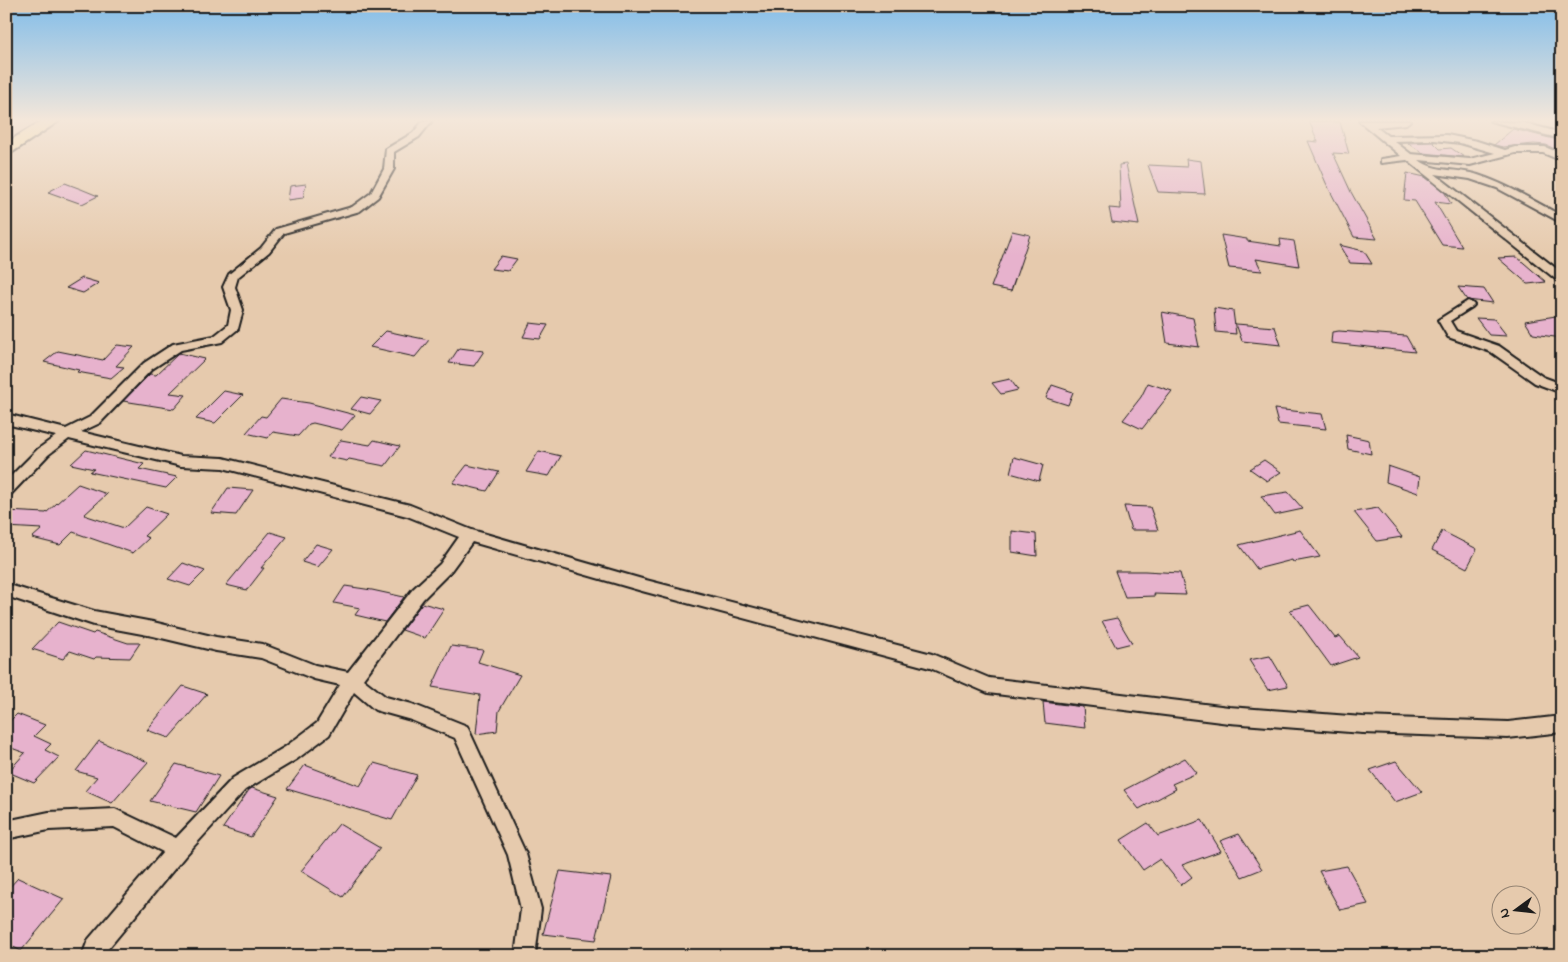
<svg xmlns="http://www.w3.org/2000/svg" width="1568" height="962" viewBox="0 0 1568 962" font-family="'Indie Flower',sans-serif">
	<rect width="100%" height="100%" fill="#e6caad"/>
	<filter id="ink" filterUnits="userSpaceOnUse"><feTurbulence type="fractalNoise" baseFrequency=".02" numOctaves="2"/><feDisplacementMap in="SourceGraphic" scale="10" xChannelSelector="R" yChannelSelector="G"/><feConvolveMatrix kernelMatrix="1 2 1 2 8 2 1 2 1" color-interpolation-filters="sRGB"/></filter>
	<g filter="url(#ink)">
		<g fill="#e7b2cd" stroke="#1c1c1c">
			<polygon points="1309,121 1340,122 1349,154 1333,153 1351,192 1377,239 1354,237 1326,183 1308,141 1318,142"/>
			<polygon points="1513,129 1562,141 1562,152 1546,145 1534,144 1503,147 1494,145"/>
			<polygon points="1433,142 1440,149 1451,148 1464,157 1423,153 1408,143"/>
			<polygon points="1186,159 1201,161 1205,194 1158,192 1148,165 1187,167"/>
			<polygon points="1126,164 1139,225 1112,222 1109,208 1121,209 1119,165"/>
			<polygon points="1407,173 1425,177 1445,193 1451,204 1435,202 1462,247 1442,245 1415,201 1404,200"/>
			<polygon points="65,183 81,189 98,196 82,204 48,192"/>
			<polygon points="306,184 303,198 288,200 290,186"/>
			<polygon points="1012,231 1030,235 1011,291 991,287"/>
			<polygon points="1221,235 1247,239 1247,241 1281,246 1280,239 1294,241 1299,266 1256,259 1262,271 1229,268"/>
			<polygon points="1339,245 1364,251 1372,264 1350,263"/>
			<polygon points="501,256 517,259 508,271 491,269"/>
			<polygon points="1517,257 1546,282 1528,284 1498,258"/>
			<polygon points="82,278 99,283 83,293 66,288"/>
			<polygon points="1458,287 1484,289 1493,303 1467,300"/>
			<polygon points="1214,308 1233,311 1236,334 1216,332"/>
			<polygon points="1162,312 1193,318 1199,347 1167,343"/>
			<polygon points="1562,315 1562,338 1533,334 1525,321"/>
			<polygon points="1476,318 1494,319 1507,336 1489,335"/>
			<polygon points="530,323 548,325 540,339 523,337"/>
			<polygon points="1236,324 1275,327 1281,345 1242,341"/>
			<polygon points="386,331 409,336 429,340 415,357 370,347"/>
			<polygon points="1339,331 1406,336 1415,352 1331,343 1332,332"/>
			<polygon points="117,345 134,347 116,366 124,367 111,378 77,372 79,370 44,362 58,351 103,360"/>
			<polygon points="459,348 484,351 474,366 449,363"/>
			<polygon points="179,353 205,359 170,393 186,395 174,409 123,401 150,374 156,375"/>
			<polygon points="1010,379 1018,390 1001,394 992,383"/>
			<polygon points="1148,383 1172,391 1142,429 1123,420 1141,397"/>
			<polygon points="1052,385 1073,392 1068,405 1046,398"/>
			<polygon points="224,391 243,395 215,423 196,419"/>
			<polygon points="361,397 381,401 370,414 351,409"/>
			<polygon points="281,399 309,403 355,415 342,430 313,423 309,424 298,436 273,432 268,438 246,433 261,416 266,417"/>
			<polygon points="1274,409 1322,414 1326,429 1278,424"/>
			<polygon points="1346,435 1369,440 1371,454 1348,449"/>
			<polygon points="341,440 370,445 374,440 400,446 385,466 349,459 347,461 328,457"/>
			<polygon points="86,450 144,464 139,469 177,477 166,488 90,472 94,469 71,464"/>
			<polygon points="539,451 561,456 549,476 526,472"/>
			<polygon points="1014,457 1043,465 1039,481 1010,473"/>
			<polygon points="1264,460 1281,472 1267,481 1250,469"/>
			<polygon points="467,465 499,472 487,491 453,483"/>
			<polygon points="1388,466 1420,477 1418,493 1386,482"/>
			<polygon points="78,484 107,494 84,515 124,528 146,507 167,514 144,536 149,538 133,553 73,532 60,545 32,538 42,529 6,527 6,511 46,513"/>
			<polygon points="228,488 253,490 236,515 211,513"/>
			<polygon points="1288,492 1303,509 1275,515 1261,496"/>
			<polygon points="1124,506 1150,507 1158,530 1131,530"/>
			<polygon points="1378,508 1402,537 1377,541 1354,512"/>
			<polygon points="1300,530 1320,557 1293,562 1292,560 1257,569 1239,545"/>
			<polygon points="1012,531 1036,534 1037,556 1012,552"/>
			<polygon points="1442,531 1477,549 1467,568 1432,550"/>
			<polygon points="270,532 287,537 261,568 264,568 247,590 226,585"/>
			<polygon points="316,544 333,549 318,567 302,562"/>
			<polygon points="183,563 205,571 190,586 168,579"/>
			<polygon points="1115,571 1145,571 1180,573 1186,595 1154,594 1155,596 1125,597"/>
			<polygon points="345,586 372,590 404,597 385,622 355,615 360,608 334,603"/>
			<polygon points="422,603 444,609 425,638 402,630"/>
			<polygon points="1309,605 1335,638 1340,636 1358,657 1331,666 1290,610"/>
			<polygon points="1117,618 1132,643 1116,647 1102,621"/>
			<polygon points="58,622 93,634 95,632 128,643 140,643 130,658 96,657 94,659 70,651 63,659 32,649"/>
			<polygon points="451,646 483,650 478,662 520,675 499,711 497,731 476,734 480,695 432,687"/>
			<polygon points="1270,656 1288,686 1268,690 1249,660"/>
			<polygon points="183,686 207,694 169,738 147,730"/>
			<polygon points="1043,702 1083,707 1085,728 1045,723"/>
			<polygon points="17,714 45,725 34,736 51,744 45,750 59,757 34,783 8,772 25,753 6,746 6,725"/>
			<polygon points="99,741 148,762 112,803 85,791 97,777 76,771"/>
			<polygon points="1185,758 1197,773 1172,784 1176,789 1139,809 1124,790"/>
			<polygon points="1396,761 1422,792 1395,802 1370,770"/>
			<polygon points="374,763 417,775 392,820 287,789 305,765 360,786"/>
			<polygon points="176,764 219,776 196,812 150,801"/>
			<polygon points="252,788 278,796 251,837 223,828 249,790"/>
			<polygon points="1202,820 1221,851 1182,865 1192,877 1181,885 1160,859 1143,870 1121,840 1148,823 1158,836"/>
			<polygon points="339,824 380,848 343,897 301,871"/>
			<polygon points="1239,834 1262,869 1242,877 1220,841"/>
			<polygon points="1347,866 1368,904 1340,910 1319,871"/>
			<polygon points="560,871 611,877 596,940 543,934"/>
			<polygon points="18,878 64,899 21,951 6,943 6,891"/>
		</g>
		<g fill="none" stroke-linecap="round" stroke-linejoin="round">
			<g stroke="#1c1c1c" stroke-width="4">
				<g id="minor">
					<polygon points="423,121 432,121 419,137 394,152 394,169 378,197 360,211 284,233 269,252 238,277 235,287 243,310 238,329 222,342 181,350 152,369 100,423 81,432 181,456 223,458 410,505 472,530 642,579 932,654 989,678 1229,707 1363,717 1508,722 1562,716 1562,732 1508,738 1363,733 1229,723 988,693 930,668 642,591 472,542 450,572 423,599 363,679 386,697 412,704 467,726 526,854 541,909 535,956 515,956 521,909 508,855 455,738 411,720 375,710 354,692 329,735 297,759 245,790 185,856 102,956 82,956 88,940 163,852 114,827 49,830 6,839 6,821 49,812 115,809 176,838 233,778 285,747 317,723 340,685 314,679 261,658 216,651 153,636 94,625 6,596 6,584 94,611 153,622 216,637 262,644 315,665 348,672 413,589 440,564 459,537 407,516 223,468 181,466 69,439 48,455 11,494 6,495 6,481 38,449 56,436 6,424 6,414 66,429 90,417 144,363 173,344 214,336 228,325 231,310 223,287 229,274 261,248 276,229 352,207 371,193 384,169 386,149 413,133"/>
					<path d="M1359 121H1410L1406 124 1376 127 1388 136 1447 135 1477 141 1505 150 1515 147H1545L1562 154V161L1543 153H1515L1470 165 1419 160C1435 173 1458 168 1478 175 1508 185 1534 201 1562 216V223L1497 188 1470 179 1435 174 1562 273V282L1558 281 1407 160 1381 163V159L1401 156ZM1434 140 1460 143 1495 153 1470 159 1411 154 1394 141Z"/>
					<polygon points="1490,121 1524,123 1562,133 1562,139"/>
					<polygon points="1468,301 1472,303 1474,305 1472,307 1450,321 1456,331 1499,346 1543,377 1562,384 1562,393 1535,383 1491,352 1448,337 1438,320"/>
				</g>
			</g>
			<g stroke="#1c1c1c" stroke-width="4">
				<polygon id="primary" points="42,121 59,121 11,153 6,154 6,143"/>
			</g>
			<use href="#minor" fill="#e6caad" fill-rule="evenodd"/>
			<use href="#primary" fill="#fadf96" fill-rule="evenodd"/>
		</g>
	</g>
	<linearGradient id="sky" x2="0" y2="1"><stop stop-color="#82bde9"/><stop offset="0.47" stop-color="#f4e7da"/><stop offset="1" stop-color="#f4e7da" stop-opacity="0"/></linearGradient>
	<rect width="1568" height="256" fill="url(#sky)"/>
	<rect width="1568" height="962" fill="none" stroke="#e6caad" stroke-width="25"/>
	<rect x="12" y="12" width="1543" height="937" fill="none" stroke="#1c1c1c" stroke-width="2" filter="url(#ink)"/>
	<g transform="translate(1516 910) rotate(255)"><circle r="24" fill="#e6caad" stroke="#958473"/>
	<path d="M0-4L9 19L0 12L-9 19Z" fill="#1c1c1c"/>
	<text y="-8" font-size="14" font-weight="bold" text-anchor="middle" fill="#1c1c1c">N</text>
	</g>
</svg>
